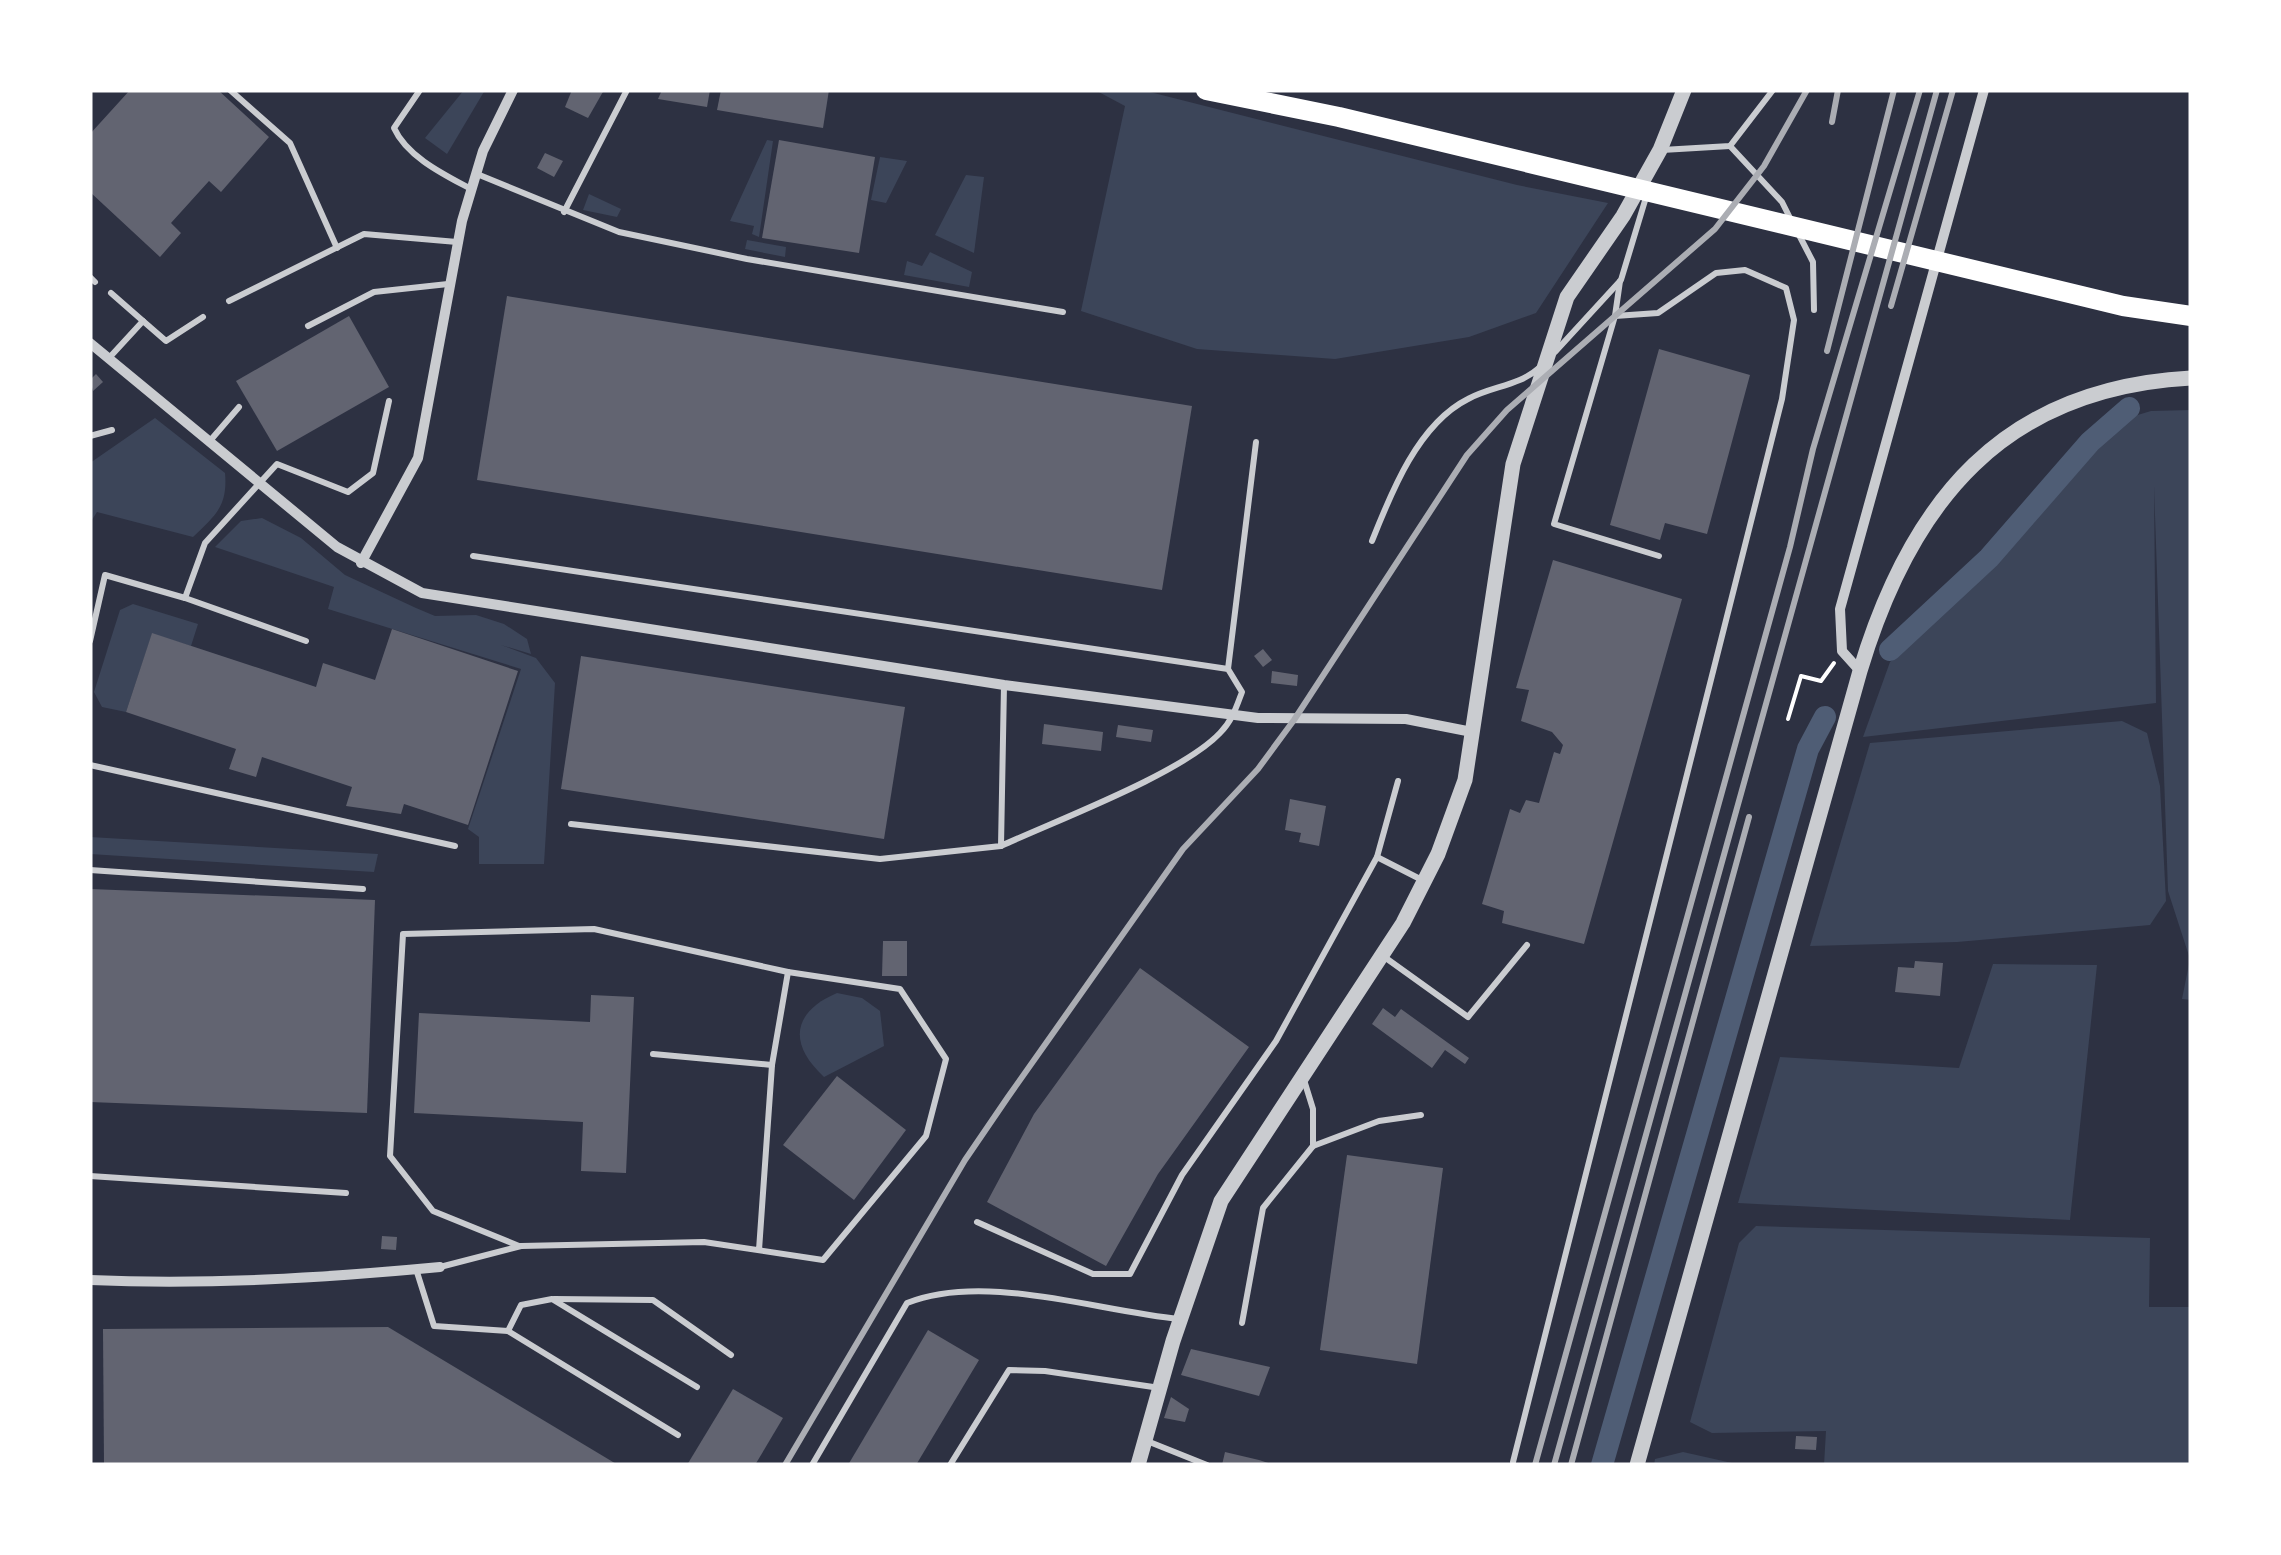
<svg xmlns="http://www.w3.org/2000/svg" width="2281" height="1555" viewBox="0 0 2281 1555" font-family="Quicksand,sans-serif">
	<rect width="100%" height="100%" fill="#2d3142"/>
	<g fill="#3c4559">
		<polygon points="464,90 485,90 447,154 425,138"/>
		<polygon points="1095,90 1142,90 1517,185 1608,203 1536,313 1469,337 1335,359 1197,349 1081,311 1125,106"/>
		<polygon points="767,140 773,141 759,237 752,234 754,226 730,221"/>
		<polygon points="880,157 907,161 886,203 871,200"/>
		<polygon points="966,175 984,177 974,253 935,235"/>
		<polygon points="589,194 621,209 617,217 583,210"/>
		<polygon points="747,240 786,247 785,257 745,249"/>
		<polygon points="930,252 972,272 969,287 904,275 907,261 922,266"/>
		<polygon points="2191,410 2191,1000 2182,999 2190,959 2168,891 2154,486 2156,703 1863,737 1890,662 2091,454 2131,417 2151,411"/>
		<path d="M155 418 225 473C228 506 215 516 193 537L97 512 90 523V463Z"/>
		<polygon points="262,518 301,538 345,575 416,608 435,616 476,615 504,624 527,639 531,654 501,645 536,658 555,683 544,864 479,864 479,837 468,829 521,669 328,609 334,587 215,547 241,521"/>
		<polygon points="133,604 198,624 191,646 152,634 126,712 102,707 94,692 120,610"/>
		<polygon points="2122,721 2147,733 2160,786 2166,901 2150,925 1957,942 1810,946 1870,743"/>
		<polygon points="90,837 378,854 374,872 90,854"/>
		<polygon points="1993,964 2097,965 2070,1220 1738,1203 1780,1057 1959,1068"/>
		<path d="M837 993 862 998 880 1011 884 1046 824 1077C788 1044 792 1012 837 993Z"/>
		<polygon points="1756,1226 2150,1238 2149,1307 2191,1307 2191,1465 1824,1465 1826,1431 1712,1433 1690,1422 1739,1243"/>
		<polygon points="1683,1452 1741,1465 1654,1465 1655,1459"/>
	</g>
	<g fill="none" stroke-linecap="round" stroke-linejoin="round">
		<g stroke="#4f5d75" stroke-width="22">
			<polyline points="1890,650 1989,558 2090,442 2129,408"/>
			<polyline points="1602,1465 1808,749 1825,717"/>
		</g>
	</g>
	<g fill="#626471">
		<polygon points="130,90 218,90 269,137 221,192 209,181 171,223 181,233 160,257 90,192 90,134"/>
		<polygon points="572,90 604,90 588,118 565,107"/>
		<polygon points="662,90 710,90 707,107 658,99"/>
		<polygon points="721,90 829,90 823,128 717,110"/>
		<polygon points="779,140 875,157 859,253 762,238"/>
		<polygon points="545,153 563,161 554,177 537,168"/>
		<polygon points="507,296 1192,406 1162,590 477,480"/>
		<polygon points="349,316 389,387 277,451 236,381"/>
		<polygon points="1659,349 1750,375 1707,534 1665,523 1660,540 1610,525"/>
		<polygon points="96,374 103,382 93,391 90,380"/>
		<polygon points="1553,560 1682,599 1584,944 1502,923 1504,911 1482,904 1510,809 1520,813 1526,800 1539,803 1554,752 1560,754 1563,745 1552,732 1521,721 1529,690 1516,688"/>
		<polygon points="392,629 518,671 468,825 404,804 401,814 346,806 352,787 262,757 256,777 229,769 236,749 126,712 152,633 316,687 323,663 375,680"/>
		<polygon points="1263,649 1272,660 1263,667 1254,656"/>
		<polygon points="581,656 905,707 884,839 561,789"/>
		<polygon points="1272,671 1298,675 1297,686 1271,683"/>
		<polygon points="1044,724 1103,732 1101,751 1042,744"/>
		<polygon points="1118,725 1153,730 1151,742 1116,737"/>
		<polygon points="1290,799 1326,806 1319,846 1299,842 1301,833 1285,830"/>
		<polygon points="90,889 375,900 367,1113 90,1102"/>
		<polygon points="883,941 907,941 907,976 882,976"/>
		<polygon points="1915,961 1943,963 1940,996 1895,992 1898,967 1914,968"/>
		<polygon points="1140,968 1249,1047 1158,1174 1106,1266 987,1202 1034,1114"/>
		<polygon points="591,995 634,997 626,1173 581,1171 583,1122 414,1113 419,1013 590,1022"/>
		<polygon points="1383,1008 1395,1017 1401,1009 1469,1058 1465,1064 1445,1050 1432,1068 1372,1024"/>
		<polygon points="837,1076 906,1130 854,1200 783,1145"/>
		<polygon points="1347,1155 1443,1168 1417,1364 1320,1350"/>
		<polygon points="382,1236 397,1237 396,1250 381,1249"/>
		<polygon points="388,1327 618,1465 104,1465 103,1329"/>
		<polygon points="928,1330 979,1360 916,1465 848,1465"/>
		<polygon points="1191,1349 1270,1367 1259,1396 1181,1375"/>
		<polygon points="733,1389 783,1418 755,1465 687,1465"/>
		<polygon points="1171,1397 1189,1409 1185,1422 1164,1418"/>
		<polygon points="1796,1436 1817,1437 1816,1450 1795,1449"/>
		<polygon points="1225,1452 1259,1460 1274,1465 1222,1465"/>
	</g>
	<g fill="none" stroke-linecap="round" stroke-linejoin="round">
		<polyline stroke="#fff" stroke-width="4" points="1788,719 1801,676 1821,681 1834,663"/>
		<g stroke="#caccd0" stroke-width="6">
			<polyline points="230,90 290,143 337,248"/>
			<path d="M420 90 394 128C407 157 445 175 471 189"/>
			<polyline points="1730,146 1782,202 1792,222"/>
			<polyline points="1662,150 1730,146 1773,90"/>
			<polyline points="477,174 619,232 747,259 1063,312"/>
			<polyline points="564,212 627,90"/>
			<polyline points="1798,233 1813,262 1814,310"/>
			<polyline points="90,277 95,282"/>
			<polyline points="1620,281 1615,316 1554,524 1659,556"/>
			<polyline points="111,293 143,321"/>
			<polyline points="229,301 364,234 457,242"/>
			<polyline points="308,326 374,292 448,284"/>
			<polyline points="1555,352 1621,280 1647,194"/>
			<polyline points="109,358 143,321 166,341 203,317"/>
			<polyline points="90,436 112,430"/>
			<polyline points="209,442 239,407"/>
			<path d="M1372 541C1391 493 1418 424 1468 399 1492 386 1519 386 1539 368"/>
			<path d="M473 556 1228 669 1242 692C1236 708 1232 721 1220 733 1181 774 1057 820 1001 846"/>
			<polyline points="90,641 105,575 185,598"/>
			<polyline points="306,641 185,598 205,543 277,464 348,492 373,473 389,401"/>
			<polyline points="1228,669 1256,442"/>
			<polyline points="90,765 455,846"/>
			<polyline points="571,824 880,859 1001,846 1004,685"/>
			<polyline points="1377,857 1398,781"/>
			<polyline points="90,870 363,889"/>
			<polyline points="1383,956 1468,1017 1527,945"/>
			<polyline points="653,1054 772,1065"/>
			<polyline points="1313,1146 1379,1121 1421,1115"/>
			<polyline points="90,1176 346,1193"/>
			<polyline points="977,1222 1093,1274 1130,1274 1182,1175 1276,1041 1377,857 1424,881"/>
			<polyline points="519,1246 433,1211 390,1156 403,934 594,929 788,972"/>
			<polyline points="440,1267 521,1246 704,1242 823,1260 926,1136 946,1059 900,989 788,972 772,1065 759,1250"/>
			<polyline points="416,1269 434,1326 508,1331 678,1435"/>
			<polyline points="554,1299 653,1300 731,1355"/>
			<polyline points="1242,1323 1263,1208 1313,1146 1313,1109 1304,1080"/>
			<polyline points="508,1331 521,1305 552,1299 697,1387"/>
			<polyline points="1147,1441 1207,1465"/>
			<polyline points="1513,1462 1782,399 1794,320 1786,288 1745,270 1716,273 1658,313 1615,316"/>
			<path d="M812 1465 907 1303C985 1272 1096 1311 1179 1319"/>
			<polyline points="950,1465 1009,1370 1045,1371 1160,1388"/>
		</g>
		<g stroke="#caccd0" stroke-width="10">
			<polyline points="90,343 337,547 422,593 1004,685 1258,718 1406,719 1472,732"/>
			<polyline points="361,563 418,458 462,221 483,151 513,90"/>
			<polyline points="1860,671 1842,651 1840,609 1984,90"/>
			<path d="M90 1280C208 1285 323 1278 440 1267"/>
		</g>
		<g stroke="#caccd0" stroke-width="15">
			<polyline points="1138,1465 1173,1341 1221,1201 1403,923 1438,854 1465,780 1513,464 1567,297 1623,216 1660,150 1684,90"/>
			<path d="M1637 1465 1860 671C1911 501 2003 388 2191 378"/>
		</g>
		<polyline stroke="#fff" stroke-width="20" points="1206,90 1339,117 2123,306 2191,316"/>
		<g stroke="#abadb3" stroke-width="6">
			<polyline points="1832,122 1838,90"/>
			<polyline points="1891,306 1953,90"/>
			<polyline points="1827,351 1894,90"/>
			<polyline points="785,1465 965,1160 1008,1097 1183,849 1258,769 1294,720 1467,455 1507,410 1715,229 1764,166 1807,90"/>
			<polyline points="1535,1465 1790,547 1813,449 1920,90"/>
			<polyline points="1554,1465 1937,90"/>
			<polyline points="1571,1465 1749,817"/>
		</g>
	</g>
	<rect width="2281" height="1555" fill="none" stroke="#ffffff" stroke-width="185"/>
</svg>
